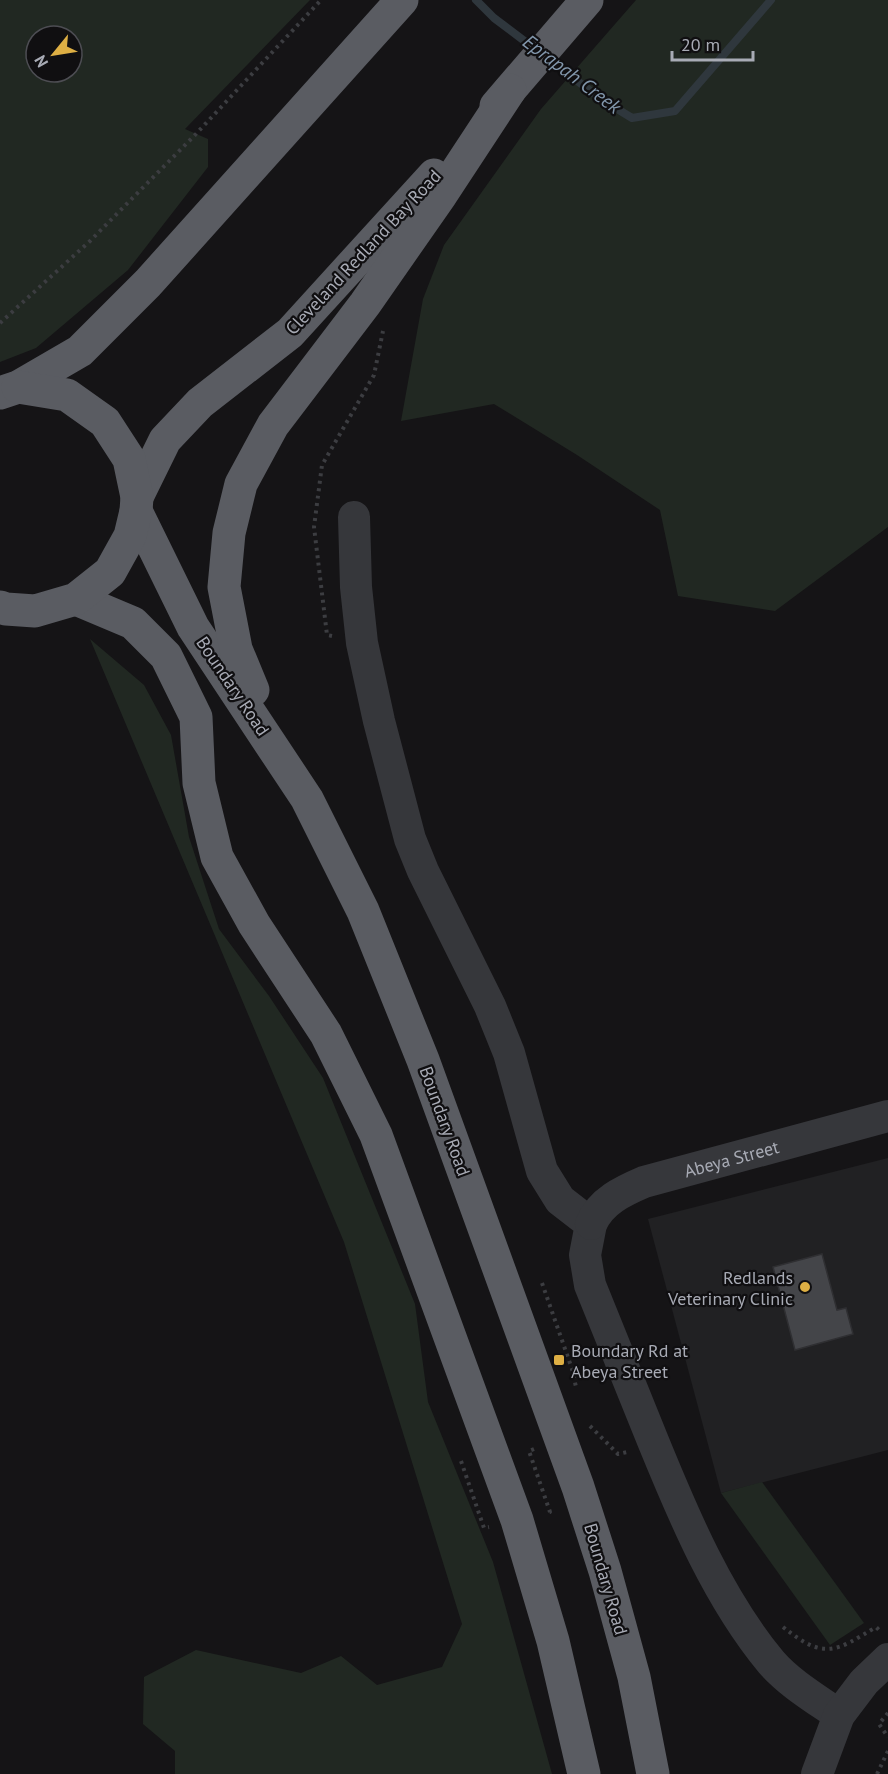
<svg xmlns="http://www.w3.org/2000/svg" width="888" height="1774" viewBox="0 0 888 1774" font-family="'PT Sans',sans-serif">
	<rect width="100%" height="100%" fill="#151416"/>
	<polygon fill="#212123" points="888,1158 888,1450 721,1493 648,1219"/>
	<g fill="#212822" fill-rule="evenodd">
		<path d="M0 0H310L185 129 208 139V167L128 270 36 348 0 362ZM36 36H72V72H36Z"/>
		<polygon points="636,0 888,0 888,527 775,611 678,596 660,510 577,455 494,404 401,421 423,299 444,245 541,109"/>
		<polygon points="90,639 144,685 171,735 189,837 219,929 269,996 323,1078 415,1304 428,1402 493,1562 552,1774 175,1774 175,1751 143,1724 144,1677 196,1650 301,1673 341,1656 377,1685 442,1667 462,1624 344,1242"/>
		<polygon points="762,1482 864,1623 830,1645 721,1493"/>
	</g>
	<g fill="none" stroke-linecap="round" stroke-linejoin="round">
		<g stroke="#2f373d" stroke-width="8">
			<polyline points="476,0 494,18 535,49"/>
			<polyline points="546,57 601,99 632,118 675,111 771,0"/>
		</g>
	</g>
	<polygon fill="#444549" stroke="#2f2f32" stroke-width="1.5" points="822,1254 837,1310 846,1308 853,1334 795,1350 773,1267"/>
	<g fill="none" stroke-linecap="round" stroke-linejoin="round">
		<g stroke="#3c3d41" stroke-width="4" stroke-dasharray="3 4.5" stroke-linecap="butt">
			<polyline points="0,323 90,241 195,135 321,0"/>
			<polyline points="332,636 327,635 314,527 322,465 374,375 383,331"/>
			<polyline points="542,1283 572,1369 576,1387"/>
			<polyline points="590,1426 618,1454 627,1452"/>
			<polyline points="534,1449 529,1451 550,1512 546,1513"/>
			<polyline points="461,1461 484,1528 489,1527"/>
			<path d="M783 1627C824 1660 835 1652 876 1627L881 1632"/>
			<polyline points="888,1713 879,1724 888,1737"/>
			<polyline points="877,1774 888,1751"/>
		</g>
		<g stroke="#36373b" stroke-width="32">
			<path d="M354 517 356 587 362 643 379 721 410 839 423 871 490 1006 509 1053 542 1171 560 1200 591 1224 585 1255 590 1285C611 1337 632 1389 653 1441 684 1517 718 1598 771 1662 789 1683 816 1699 839 1715"/>
			<path id="s1" d="M591 1224C601 1201 623 1191 644 1182L888 1116"/>
			<polyline points="817,1774 839,1715 864,1682 888,1659"/>
		</g>
		<g stroke="#5a5c62" stroke-width="33">
			<polyline points="496,106 587,0"/>
			<polyline points="0,393 18,387 80,351 148,283 402,0"/>
			<polyline points="137,497 165,440 200,403 290,333 434,175"/>
			<polyline points="136,511 193,627 307,799 363,911 423,1060 578,1487 605,1571 634,1677 653,1774"/>
			<polyline points="76,599 133,623 166,656 196,717 199,783 217,857 254,924 326,1034 376,1135 517,1520 553,1641 584,1774"/>
			<polyline points="0,607 6,609 35,611 76,599 110,572 130,536 136,511 137,497 129,459 105,422 67,395 18,387"/>
			<polyline points="253,690 236,649 224,587 229,533 241,484 273,425 365,304 441,195 510,90"/>
		</g>
	</g>
	<g fill="#deaf44" stroke="#100f11" stroke-width="2">
		<circle cx="805" cy="1287" r="6"/>
		<rect x="553" y="1354" width="12" height="12" rx="3"/>
	</g>
	<g text-anchor="middle" dominant-baseline="central" stroke-width="4.5" stroke-linejoin="round" paint-order="stroke">
		<g font-size="18" fill="#a8abb5" stroke="#100f11">
			<text transform="translate(363 252) rotate(-47)">Cleveland Redland Bay Road</text>
			<text transform="translate(233 686) rotate(56)">Boundary Road</text>
			<text transform="translate(445 1121) rotate(70)">Boundary Road</text>
			<text stroke="none"><textPath href="#s1" startOffset="160">Abeya Street</textPath></text>
			<text transform="translate(606 1579) rotate(74)">Boundary Road</text>
		</g>
		<g font-size="18" fill="#a8abb5" stroke="#100f11" text-anchor="end">
			<text x="793" y="1277">Redlands<tspan x="793" dy="21">Veterinary Clinic</tspan></text>
			<text x="571" y="1350" text-anchor="start">Boundary Rd at<tspan x="571" dy="21">Abeya Street</tspan></text>
		</g>
		<g font-size="20" font-style="italic" fill="#8297ac" stroke="#100f11">
			<text transform="translate(572 74) rotate(37)">Eprapah Creek</text>
		</g>
	</g>
	<g transform="translate(54 54) rotate(240)"><circle r="28" fill="#100f11" stroke="#4d4d53" stroke-width="1.5"/>
	<path d="M0-4.5L10 22L0 15L-10 22Z" fill="#deaf44"/>
	<text y="-9" font-size="16" font-weight="bold" text-anchor="middle" fill="#a8abb5">N</text>
	</g>
	<path d="M672 51v9h81v-9" fill="none" stroke="#a8abb5" stroke-width="3"/>
	<text x="681" y="51" font-size="18" fill="#a8abb5" stroke="#100f11" stroke-width="4.5" paint-order="stroke">20 m</text>
</svg>
